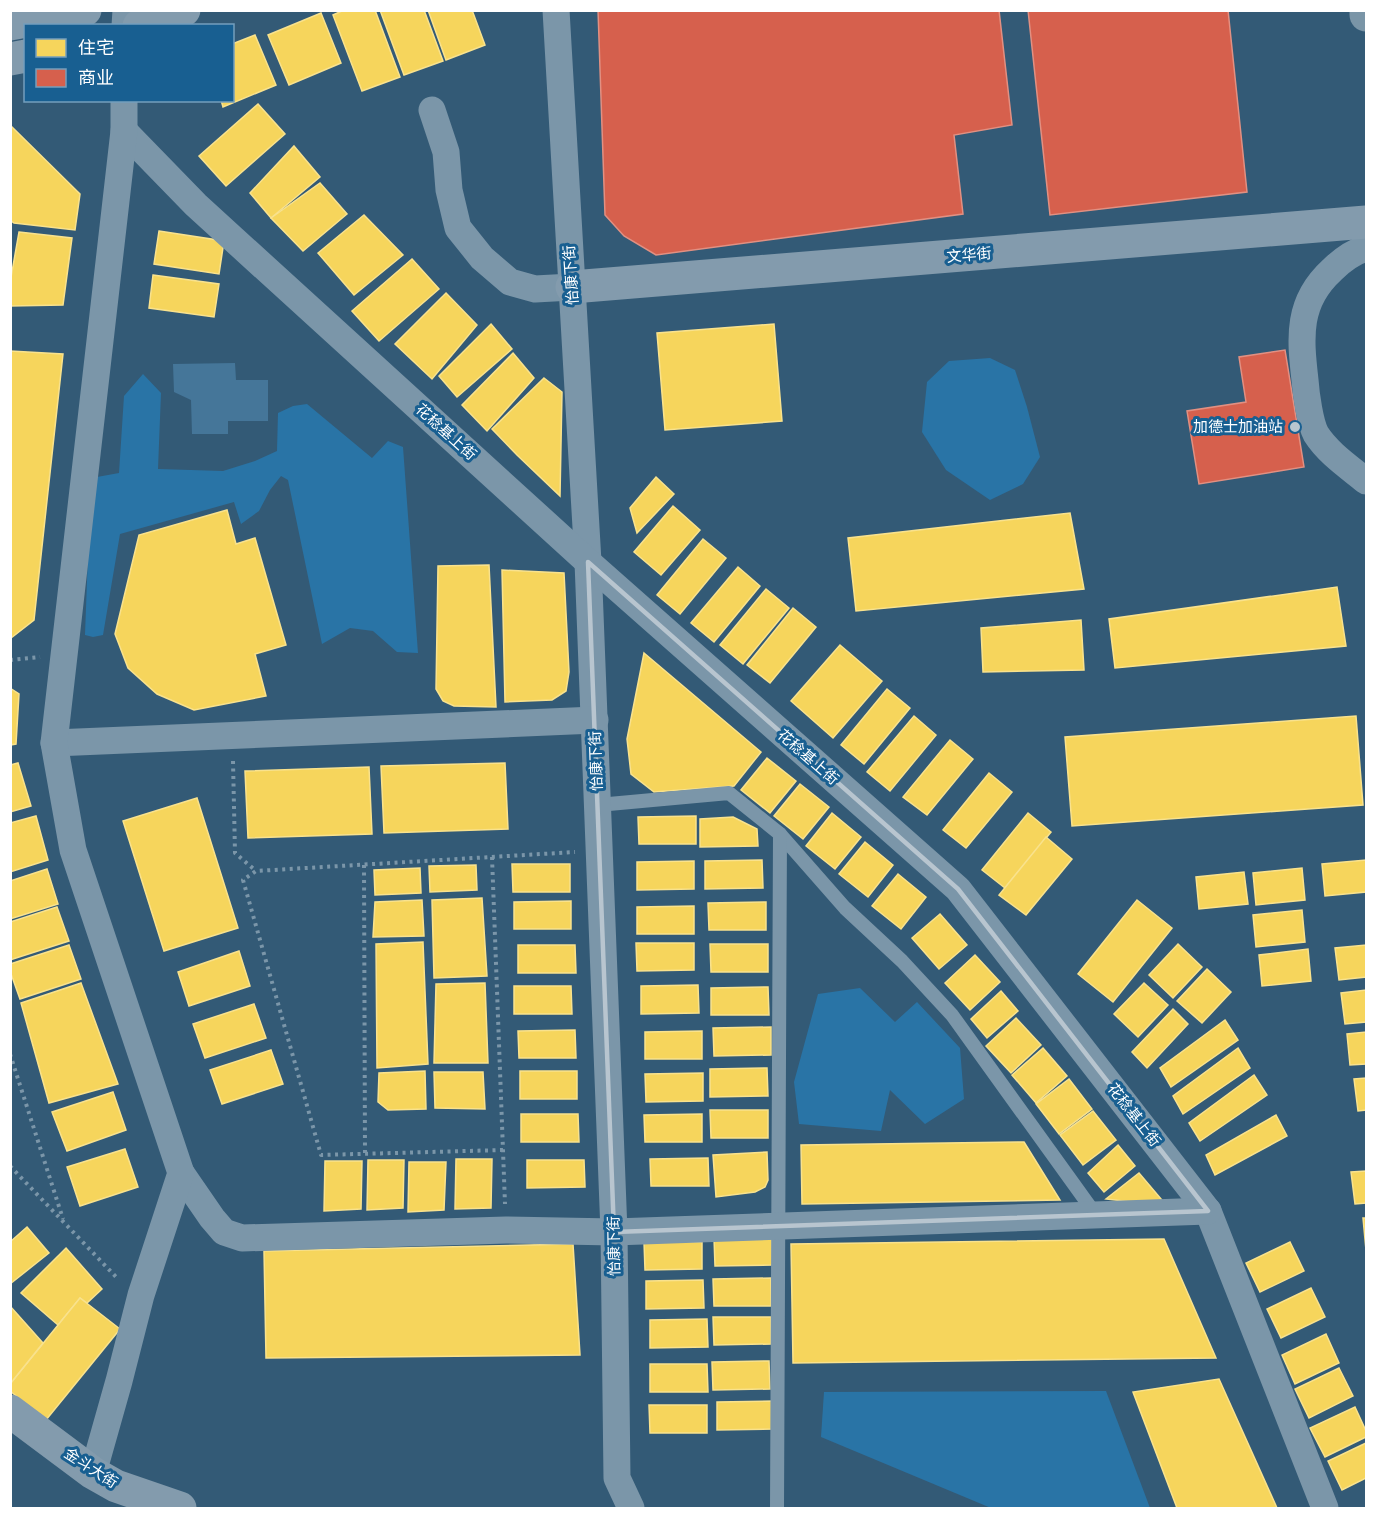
<svg xmlns="http://www.w3.org/2000/svg" width="1377" height="1519" viewBox="0 0 1377 1519" font-family="'Work Sans','Noto Sans SC',sans-serif">
	<rect width="100%" height="100%" fill="#335a76"/>
	<g fill="#2974a6">
		<polygon points="990,358 1015,370 1027,407 1040,457 1023,484 990,500 946,470 922,432 927,382 949,361"/>
		<polygon points="143,374 161,393 158,469 223,471 255,461 277,451 278,413 293,406 307,404 372,458 388,441 403,447 418,653 397,652 373,631 350,628 322,644 288,480 281,476 270,490 259,511 241,524 234,502 120,534 103,635 93,637 85,635 90,501 97,477 119,473 124,396"/>
		<polygon points="860,988 895,1022 917,1002 960,1048 964,1099 925,1124 890,1090 881,1131 799,1124 794,1082 818,994"/>
		<polygon points="1106,1391 1150,1508 991,1508 821,1437 824,1392"/>
	</g>
	<polygon fill="#457699" points="235,363 236,380 268,380 268,421 228,421 228,434 192,434 191,400 174,392 173,364"/>
	<g fill="#f6d55c" stroke="#f9e28d" stroke-width="1.5">
		<polygon points="344,10 375,10 400,77 362,91 333,15"/>
		<polygon points="380,10 424,10 443,61 404,75"/>
		<polygon points="428,10 472,10 485,45 446,60"/>
		<polygon points="321,13 341,63 289,85 268,35"/>
		<polygon points="255,35 276,85 223,107 221,100 232,100 232,44"/>
		<polygon points="258,104 285,134 226,186 199,156"/>
		<polygon points="10,125 80,194 75,230 14,223 10,220"/>
		<polygon points="294,146 320,177 271,218 250,193"/>
		<polygon points="320,183 347,214 303,251 271,218"/>
		<polygon points="364,215 403,255 354,295 318,253"/>
		<polygon points="159,231 224,241 219,274 154,264"/>
		<polygon points="19,232 72,238 63,305 10,306 10,283"/>
		<polygon points="412,259 439,289 379,341 352,311"/>
		<polygon points="153,275 219,284 214,317 149,308"/>
		<polygon points="446,293 477,325 432,379 395,344"/>
		<polygon points="491,324 512,349 457,397 439,376"/>
		<polygon points="774,324 782,421 665,430 657,333"/>
		<polygon points="10,351 63,354 34,620 11,638"/>
		<polygon points="513,353 534,378 487,431 462,405"/>
		<polygon points="544,378 562,392 560,496 517,455 492,429"/>
		<polygon points="656,477 674,494 637,533 630,508"/>
		<polygon points="673,506 700,530 661,575 634,552"/>
		<polygon points="227,510 236,544 255,538 286,645 255,654 266,696 194,710 157,694 128,668 115,634 139,535"/>
		<polygon points="1070,513 1084,589 856,611 848,538"/>
		<polygon points="703,539 726,558 680,614 657,595"/>
		<polygon points="489,565 496,707 454,706 443,701 436,689 438,566"/>
		<polygon points="738,567 760,586 714,642 691,623"/>
		<polygon points="502,570 564,573 569,672 566,691 552,700 505,702"/>
		<polygon points="1337,587 1346,646 1115,668 1109,619"/>
		<polygon points="766,589 789,608 743,664 720,645"/>
		<polygon points="793,608 816,627 770,683 747,665"/>
		<polygon points="1081,620 1084,670 983,672 981,628"/>
		<polygon points="840,645 882,681 833,738 791,701"/>
		<polygon points="644,653 761,752 734,786 654,792 631,774 627,739"/>
		<polygon points="10,688 19,694 16,744 10,745"/>
		<polygon points="887,689 910,708 864,764 841,745"/>
		<polygon points="914,716 936,735 890,791 867,772"/>
		<polygon points="1356,716 1363,805 1072,826 1065,737"/>
		<polygon points="950,740 973,759 927,815 903,797"/>
		<polygon points="767,758 796,781 770,813 741,790"/>
		<polygon points="18,763 31,806 10,812 10,765"/>
		<polygon points="505,763 508,829 384,833 381,766"/>
		<polygon points="369,767 372,834 248,838 245,771"/>
		<polygon points="989,773 1012,792 966,848 943,830"/>
		<polygon points="800,784 829,807 803,839 774,816"/>
		<polygon points="197,798 238,928 164,951 123,821"/>
		<polygon points="832,813 861,837 835,869 806,846"/>
		<polygon points="1028,813 1051,832 1005,888 982,870"/>
		<polygon points="36,816 48,860 10,872 10,823"/>
		<polygon points="696,816 696,844 639,844 638,817"/>
		<polygon points="733,817 757,829 758,846 700,847 700,819"/>
		<polygon points="1046,837 1072,859 1026,915 999,895"/>
		<polygon points="865,842 893,865 868,897 839,874"/>
		<polygon points="762,860 763,888 705,889 705,861"/>
		<polygon points="1366,860 1366,892 1325,896 1322,864"/>
		<polygon points="694,861 694,889 637,890 637,862"/>
		<polygon points="512,864 570,864 570,892 513,892"/>
		<polygon points="476,865 477,890 430,892 429,866"/>
		<polygon points="420,868 421,893 375,895 374,870"/>
		<polygon points="1302,868 1305,900 1256,905 1253,873"/>
		<polygon points="47,869 58,904 10,919 10,881"/>
		<polygon points="1244,872 1248,904 1199,909 1196,877"/>
		<polygon points="898,874 926,897 901,929 872,906"/>
		<polygon points="482,898 487,976 434,978 432,900"/>
		<polygon points="422,900 424,936 373,937 375,902"/>
		<polygon points="1137,900 1172,928 1113,1002 1078,974"/>
		<polygon points="571,901 571,929 514,929 514,902"/>
		<polygon points="766,902 766,930 709,930 708,903"/>
		<polygon points="694,906 694,934 637,934 637,907"/>
		<polygon points="57,907 69,941 10,960 10,922"/>
		<polygon points="1302,910 1305,942 1256,947 1253,915"/>
		<polygon points="940,914 967,945 939,969 912,938"/>
		<polygon points="423,942 428,1064 377,1068 376,944"/>
		<polygon points="636,943 694,943 694,970 637,971"/>
		<polygon points="710,944 768,944 768,972 711,972"/>
		<polygon points="1178,944 1202,967 1173,998 1149,975"/>
		<polygon points="69,945 81,979 20,999 10,971 10,964"/>
		<polygon points="518,945 575,945 576,973 518,973"/>
		<polygon points="1366,945 1366,977 1339,980 1335,948"/>
		<polygon points="1308,949 1311,981 1262,986 1259,955"/>
		<polygon points="239,951 250,986 189,1006 178,972"/>
		<polygon points="975,955 1000,982 970,1010 945,983"/>
		<polygon points="1207,969 1231,992 1202,1023 1177,1001"/>
		<polygon points="81,983 118,1084 49,1103 21,1003"/>
		<polygon points="485,983 488,1063 434,1063 436,984"/>
		<polygon points="1144,983 1168,1005 1138,1037 1114,1014"/>
		<polygon points="698,985 699,1013 641,1014 641,986"/>
		<polygon points="514,986 571,986 572,1014 514,1014"/>
		<polygon points="768,987 769,1015 711,1015 711,988"/>
		<polygon points="1366,990 1366,1022 1345,1024 1341,993"/>
		<polygon points="1001,991 1018,1011 987,1038 971,1019"/>
		<polygon points="254,1004 266,1038 205,1058 193,1024"/>
		<polygon points="1173,1009 1188,1024 1147,1068 1132,1052"/>
		<polygon points="1016,1018 1041,1045 1011,1073 986,1046"/>
		<polygon points="1225,1020 1238,1040 1171,1087 1160,1068"/>
		<polygon points="771,1027 771,1055 714,1056 713,1028"/>
		<polygon points="575,1030 576,1058 519,1058 518,1031"/>
		<polygon points="702,1031 702,1059 645,1059 645,1032"/>
		<polygon points="1366,1032 1366,1064 1350,1065 1347,1034"/>
		<polygon points="1043,1048 1067,1076 1036,1103 1012,1075"/>
		<polygon points="1238,1048 1250,1068 1183,1114 1173,1096"/>
		<polygon points="271,1050 283,1084 222,1104 210,1070"/>
		<polygon points="767,1068 768,1096 710,1097 710,1069"/>
		<polygon points="425,1071 426,1109 388,1110 378,1102 379,1073"/>
		<rect x="520" y="1071" width="57" height="28"/>
		<polygon points="434,1072 483,1072 485,1109 435,1108"/>
		<polygon points="703,1073 703,1101 646,1102 645,1074"/>
		<polygon points="1254,1075 1267,1095 1200,1141 1189,1123"/>
		<polygon points="1366,1078 1366,1110 1358,1111 1354,1079"/>
		<polygon points="1069,1079 1092,1109 1059,1134 1036,1104"/>
		<polygon points="113,1092 126,1130 67,1151 52,1112"/>
		<polygon points="710,1110 768,1110 768,1138 711,1138"/>
		<polygon points="1093,1111 1116,1140 1083,1165 1060,1135"/>
		<polygon points="521,1114 578,1114 579,1142 521,1142"/>
		<polygon points="702,1114 702,1142 645,1142 644,1115"/>
		<polygon points="1276,1115 1287,1136 1215,1175 1206,1155"/>
		<polygon points="1024,1142 1060,1200 802,1204 801,1145"/>
		<polygon points="1118,1145 1135,1166 1104,1192 1088,1173"/>
		<polygon points="125,1149 138,1187 80,1206 67,1167"/>
		<polygon points="767,1152 768,1180 765,1187 755,1192 716,1197 713,1155"/>
		<polygon points="708,1158 709,1186 651,1186 650,1159"/>
		<polygon points="456,1159 492,1159 491,1208 455,1209"/>
		<polygon points="368,1160 404,1160 403,1208 367,1210"/>
		<polygon points="527,1160 584,1160 585,1187 527,1188"/>
		<polygon points="325,1161 362,1161 361,1209 324,1211"/>
		<polygon points="409,1162 446,1162 444,1210 408,1212"/>
		<polygon points="1366,1171 1366,1203 1355,1204 1351,1172"/>
		<polygon points="1139,1173 1167,1206 1106,1199"/>
		<polygon points="1363,1218 1366,1218 1366,1250"/>
		<polygon points="27,1227 49,1253 10,1284 10,1242"/>
		<polygon points="772,1237 772,1265 715,1266 714,1238"/>
		<polygon points="1164,1239 1216,1358 793,1363 791,1244"/>
		<polygon points="644,1242 702,1242 702,1269 645,1270"/>
		<polygon points="1290,1242 1304,1271 1260,1292 1246,1263"/>
		<polygon points="573,1244 580,1355 266,1358 264,1251"/>
		<polygon points="66,1248 102,1289 87,1303 80,1298 58,1325 21,1293"/>
		<polygon points="771,1278 771,1306 714,1306 713,1279"/>
		<polygon points="703,1280 704,1308 646,1309 646,1281"/>
		<polygon points="1311,1288 1325,1317 1281,1338 1267,1309"/>
		<polygon points="80,1298 120,1329 46,1420 10,1391 10,1384"/>
		<polygon points="10,1306 43,1343 10,1384"/>
		<polygon points="713,1317 771,1317 771,1344 714,1345"/>
		<polygon points="707,1319 708,1347 650,1348 650,1320"/>
		<polygon points="1326,1334 1339,1363 1295,1384 1282,1355"/>
		<polygon points="769,1361 770,1389 713,1390 712,1362"/>
		<polygon points="650,1364 707,1364 708,1392 650,1392"/>
		<polygon points="1339,1368 1353,1396 1309,1418 1295,1389"/>
		<polygon points="1219,1379 1277,1508 1177,1508 1133,1392"/>
		<polygon points="774,1401 774,1429 717,1430 717,1402"/>
		<polygon points="649,1405 707,1405 707,1433 650,1433"/>
		<polygon points="1355,1407 1366,1431 1366,1437 1325,1457 1310,1428"/>
		<polygon points="1366,1443 1366,1478 1342,1490 1328,1461"/>
	</g>
	<g fill="#d6604d" stroke="#e29082" stroke-width="1.5">
		<polygon points="598,10 999,10 1012,125 954,135 963,214 656,255 624,236 605,215"/>
		<polygon points="1028,10 1228,10 1247,192 1050,215"/>
		<polygon points="1285,350 1304,467 1199,484 1187,411 1246,402 1239,357"/>
	</g>
	<g fill="none" stroke-linecap="round" stroke-linejoin="round">
		<g stroke="#7b96a9" stroke-width="4" stroke-dasharray="3 4.5" stroke-linecap="butt">
			<polyline points="10,660 40,657"/>
			<polyline points="233,761 235,853 256,871"/>
			<polyline points="492,857 505,1204"/>
			<polyline points="364,865 365,1154"/>
			<polyline points="10,1054 63,1219"/>
			<polyline points="503,1150 321,1155 243,880 256,871 575,852"/>
			<polyline points="10,1166 118,1279"/>
		</g>
		<g stroke="#7b96a9" stroke-width="14">
			<polyline points="598,805 729,793 780,834 845,908 902,961 952,1015 1096,1215"/>
			<polyline points="777,1508 780,834"/>
		</g>
		<g stroke="#7b96a9" stroke-width="27">
			<polyline points="556,10 588,562 614,1232 617,1478 631,1508"/>
			<polyline points="125,26 126,10"/>
			<polyline points="432,110 446,152 449,190 458,228 482,258 510,282 535,289 572,287"/>
			<polyline points="124,131 196,205 588,562 958,889 1208,1211 1325,1508"/>
			<path d="M1366 248C1354 252 1341 261 1332 270 1297 302 1300 337 1305 380 1306 394 1310 423 1316 434 1328 453 1349 467 1366 481"/>
			<polyline points="54,743 595,720"/>
			<polyline points="181,1173 212,1218 224,1232 242,1238 506,1230 614,1232 1208,1211"/>
			<polyline points="93,1473 119,1381 141,1295 181,1173 73,850 54,743 124,131 124,100"/>
		</g>
		<g stroke="#839bad" stroke-width="33">
			<polyline points="10,24 85,10"/>
			<polyline points="139,26 184,10"/>
			<polyline points="10,59 26,56"/>
			<polyline points="572,287 1366,222"/>
			<polyline points="10,1411 93,1473 116,1486 180,1508"/>
		</g>
		<polyline stroke="#7a95a7" stroke-width="33" points="1366,10 1366,15"/>
	</g>
	<path fill="none" stroke="#b8c5cf" stroke-width="4.5" stroke-linejoin="round" d="M588 562 958 889 1208 1211 614 1232Z"/>
	<circle fill="#b8c5cf" stroke="#185f91" stroke-width="2" cx="1295" cy="427" r="6"/>
	<g text-anchor="middle" dominant-baseline="central" stroke-width="6" stroke-linejoin="round" paint-order="stroke">
		<g font-size="15" fill="#fff" stroke="#185f91">
			<text transform="translate(969 255) rotate(-5)">文华街</text>
			<text transform="translate(571 275) rotate(-94)">怡康下街</text>
			<text transform="translate(446 432) rotate(42)">花稔基上街</text>
			<text transform="translate(808 757) rotate(41)">花稔基上街</text>
			<text transform="translate(596 761) rotate(-92)">怡康下街</text>
			<text transform="translate(1134 1115) rotate(52)">花稔基上街</text>
			<text transform="translate(614 1246) rotate(-91)">怡康下街</text>
			<text transform="translate(91 1468) rotate(33)">金斗大街</text>
		</g>
		<g font-size="15" fill="#fff" stroke="#185f91" text-anchor="end">
			<text x="1283" y="427">加德士加油站</text>
		</g>
	</g>
	<rect width="1377" height="1519" fill="none" stroke="#ffffff" stroke-width="24"/>
	<rect x="24" y="24" width="210" height="78" fill="#185f91" stroke="#749fbd" stroke-width="1.5"/>
	<rect x="36" y="39" width="30" height="18" fill="#f6d55c" stroke="#749fbd" stroke-width="1.5"/>
	<text x="78" y="54" font-size="18" fill="#ffffff">住宅</text>
	<rect x="36" y="69" width="30" height="18" fill="#d6604d" stroke="#749fbd" stroke-width="1.5"/>
	<text x="78" y="84" font-size="18" fill="#ffffff">商业</text>
</svg>
